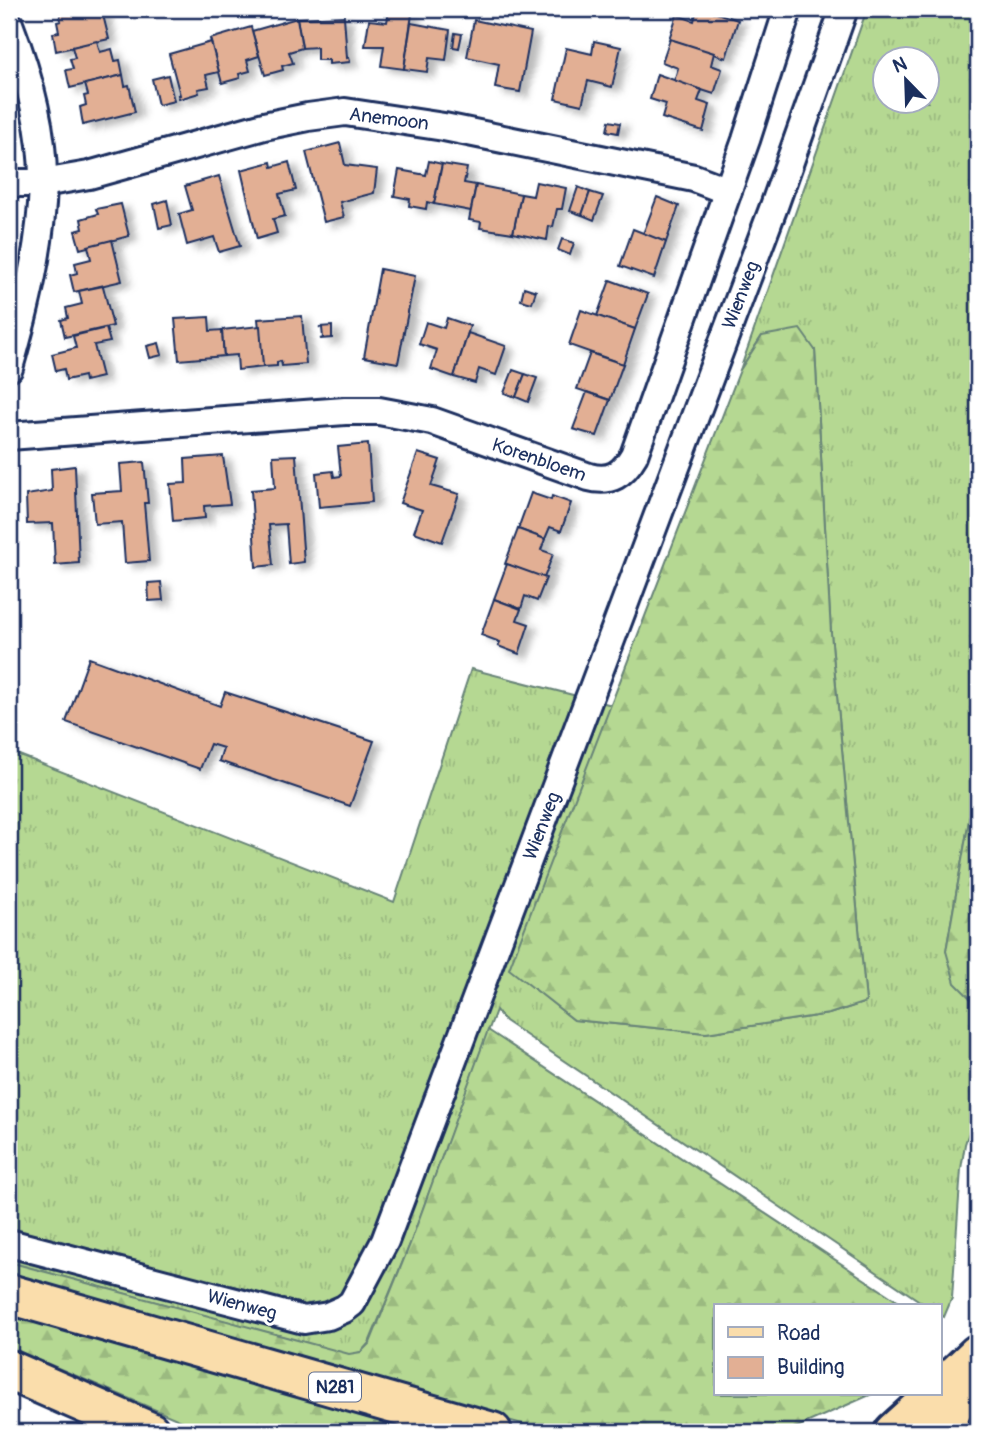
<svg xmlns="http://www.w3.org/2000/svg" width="987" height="1441" viewBox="0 0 987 1441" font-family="Pangolin,sans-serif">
	<defs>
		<pattern id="grass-tufts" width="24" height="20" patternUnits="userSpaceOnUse" patternTransform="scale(1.75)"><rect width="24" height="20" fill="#b5d892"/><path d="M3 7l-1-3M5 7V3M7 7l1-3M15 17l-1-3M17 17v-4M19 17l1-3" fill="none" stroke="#9bba80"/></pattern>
		<pattern id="forest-firs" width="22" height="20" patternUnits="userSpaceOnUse" patternTransform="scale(1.75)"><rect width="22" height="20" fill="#b5d892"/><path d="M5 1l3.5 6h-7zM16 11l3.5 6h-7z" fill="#9bba80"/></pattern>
		<filter id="shadow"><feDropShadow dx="8" dy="4.5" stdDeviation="3.5" flood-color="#0004"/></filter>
	</defs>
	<rect width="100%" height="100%" fill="#fff"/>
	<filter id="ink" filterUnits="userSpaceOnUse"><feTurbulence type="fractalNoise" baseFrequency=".0143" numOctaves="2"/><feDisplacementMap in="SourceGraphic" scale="14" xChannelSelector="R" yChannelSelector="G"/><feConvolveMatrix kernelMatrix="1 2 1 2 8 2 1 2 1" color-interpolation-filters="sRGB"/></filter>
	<g filter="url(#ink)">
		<path fill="url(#grass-tufts)" stroke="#688478" stroke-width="2" fill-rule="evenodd" d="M867 9H978V769L946 951 976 1004 978 1003V1106L965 1144 961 1169 952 1298 944 1317 940 1314V1306H927L505 1021 496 1010 410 1244 369 1343 361 1352 350 1355 9 1262V751L394 902 471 669 612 705 510 969 574 1020 706 1033 829 1014 866 1002 831 633 815 350 762 336 740 370ZM886 60H928V102H886Z"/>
		<g fill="url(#forest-firs)" stroke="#688478" stroke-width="2">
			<polygon points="800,329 815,350 831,633 866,1002 829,1014 706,1033 574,1020 509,969 740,370 762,336"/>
			<polygon points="978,769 978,1003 976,1004 955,983 946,951"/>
			<polygon points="488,1030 905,1306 716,1306 716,1394 872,1394 786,1432 551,1432 9,1282 9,1262 349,1354 361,1352 370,1343 410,1244"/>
			<polygon points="9,1309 420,1432 207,1432 9,1347"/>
		</g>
		<g fill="#e2af94" stroke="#1b2f5e" stroke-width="2" filter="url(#shadow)">
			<polygon points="63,9 85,9 86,15 102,11 109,39 56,51 53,33 59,32 57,22 61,21 59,10"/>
			<polygon points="697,9 704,9 738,20 726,58 669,39 677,15 694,21"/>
			<polygon points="389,11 412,14 404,69 381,66 384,46 365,46 369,20 387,22"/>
			<polygon points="344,16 347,58 349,57 350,62 329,64 329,60 317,60 317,47 302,48 297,18"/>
			<polygon points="297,18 302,48 289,52 293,63 282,66 283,70 265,75 252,31"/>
			<polygon points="474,20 531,32 520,92 495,88 499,64 467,57"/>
			<polygon points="411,23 450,30 446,60 429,58 427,72 404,69"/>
			<polygon points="251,27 259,56 247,60 250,71 239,74 240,78 222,83 210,39"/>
			<polygon points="455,33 462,34 459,48 453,47"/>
			<polygon points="670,39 714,53 711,65 722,69 714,94 674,81 678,68 662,62"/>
			<polygon points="97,41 100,52 112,49 115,61 120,60 123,75 70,88 66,70 73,69 70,59 75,58 72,47"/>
			<polygon points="594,41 621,47 612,87 588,81 582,105 555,99 566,48 592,54"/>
			<polygon points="211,42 219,72 206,75 209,87 198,89 199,93 179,99 178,95 180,95 169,54"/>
			<polygon points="657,74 702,90 698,101 710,105 703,131 662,118 666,104 650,99"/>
			<polygon points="123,75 125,86 129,85 135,112 83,125 80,107 86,105 84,96 88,95 85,84"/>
			<polygon points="168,75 174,101 158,105 152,79"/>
			<polygon points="609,121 620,123 618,133 607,131"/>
			<polygon points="340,143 345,165 377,169 374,193 340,202 344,217 324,222 306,152"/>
			<polygon points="429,161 442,164 434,204 427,202 426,209 409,206 410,199 394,196 399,170 426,175"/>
			<polygon points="271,162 272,167 289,162 296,190 279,194 285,216 273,219 277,233 257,239 241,170"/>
			<polygon points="442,164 467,168 464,183 476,185 471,211 434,204"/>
			<polygon points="219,176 240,246 219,252 214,237 187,245 179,214 192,210 185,186"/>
			<polygon points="536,182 566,188 562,209 557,209 553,227 549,226 547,240 513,233 521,194 533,196"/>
			<polygon points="476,185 521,194 513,233 480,228 481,222 469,220"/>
			<polygon points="578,187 590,192 582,215 570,211"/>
			<polygon points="590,192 603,196 594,220 582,215"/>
			<polygon points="657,197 679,206 666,242 643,234"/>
			<polygon points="167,200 172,225 159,228 154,204"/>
			<polygon points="121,204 129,236 80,249 75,231 83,229 81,219 98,214 96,209"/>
			<polygon points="633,229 666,242 654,278 620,266"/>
			<polygon points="562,239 574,243 570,255 558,250"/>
			<polygon points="112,240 122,281 74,292 70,275 77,273 75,263 91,259 88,246"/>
			<polygon points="380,269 415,276 398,363 364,357"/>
			<polygon points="610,280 648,294 635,329 597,316"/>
			<polygon points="103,286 113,326 65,337 61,320 68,318 66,308 82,304 79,291"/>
			<polygon points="524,287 536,291 532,303 521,300"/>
			<polygon points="581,310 635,329 623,364 569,345"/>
			<polygon points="302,316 306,364 282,366 281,361 277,362 277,366 263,367 258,319"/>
			<polygon points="209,317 210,331 222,330 224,356 179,360 175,319"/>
			<polygon points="447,318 470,326 454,377 431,369 437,350 419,344 426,322 444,328"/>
			<polygon points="260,326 263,367 238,370 237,355 224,356 222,330"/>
			<polygon points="332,326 332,338 320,339 323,338 322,328 319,327"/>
			<polygon points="106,328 110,342 94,345 102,377 85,381 84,376 66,380 64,369 56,371 52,354 76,348 73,336"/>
			<polygon points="468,333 506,346 496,375 479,369 475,383 454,377"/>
			<polygon points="159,343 162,355 150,358 147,346"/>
			<polygon points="590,353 623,364 610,400 577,389"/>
			<polygon points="513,370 525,374 516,397 504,393"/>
			<polygon points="525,374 537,378 528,402 516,397"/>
			<polygon points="587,392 610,400 597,436 573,429"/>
			<polygon points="368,444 372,502 319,507 316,473 333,471 334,477 341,476 338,447"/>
			<polygon points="418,453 440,460 431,486 459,494 442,542 414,532 422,510 400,503"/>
			<polygon points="296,455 304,562 289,564 286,524 269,525 273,565 256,567 251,490 275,488 273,456"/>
			<polygon points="223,456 230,504 204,506 205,518 173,521 170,484 186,483 185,459"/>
			<polygon points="144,462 148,503 144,503 149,561 125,563 122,522 95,524 92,493 122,491 120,464"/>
			<polygon points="75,466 79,563 55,565 53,523 27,524 26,495 52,491 51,469"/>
			<polygon points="531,493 551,500 552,496 571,503 561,531 550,527 545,539 518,529"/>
			<polygon points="518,529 545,539 541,550 553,554 544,578 505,564"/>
			<polygon points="507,564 546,578 537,601 525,596 521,609 494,599"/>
			<polygon points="161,582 163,600 149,601 148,583"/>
			<polygon points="494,599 521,609 517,620 529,624 519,654 498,646 500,642 481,635"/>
			<polygon points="89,658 220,706 225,692 374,741 350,806 219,761 223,748 210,744 200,769 66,722"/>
		</g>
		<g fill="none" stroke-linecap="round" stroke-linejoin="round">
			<g stroke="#1b2f5e" stroke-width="32">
				<g id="street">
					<path d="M9 24C28 73 44 131 43 185 41 248 26 308 9 368"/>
					<polyline points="9,183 43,183 89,175 264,126 308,117 345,112 444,127 694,178 728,191"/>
					<path d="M9 436 345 411H379L432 421 589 477C611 483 623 474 634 455L746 140 788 9"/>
					<polyline points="9,1243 304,1320 328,1316 344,1309 352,1303 385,1241 773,209 844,9"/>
				</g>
			</g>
			<g stroke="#1b2f5e" stroke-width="44">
				<polyline id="primary" points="941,1432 978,1356"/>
			</g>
			<g stroke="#1b2f5e" stroke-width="44">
				<g id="highway">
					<polyline points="9,1294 492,1432"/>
					<polyline points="9,1370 150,1432"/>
					<polyline points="940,1390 978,1354"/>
					<polyline points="894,1432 936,1394"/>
				</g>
			</g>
			<use href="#street" stroke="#fff" stroke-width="26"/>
			<use href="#primary" stroke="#faddab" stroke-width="38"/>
			<use href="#highway" stroke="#faddab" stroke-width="38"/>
		</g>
	</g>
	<g text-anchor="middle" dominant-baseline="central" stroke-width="6" stroke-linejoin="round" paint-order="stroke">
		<rect fill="#fff" stroke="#5f6d8e" stroke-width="2" x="309" y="1372.5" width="52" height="29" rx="5"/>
		<g font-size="18" font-weight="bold" fill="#1b2f5e">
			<text x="335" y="1387">N281</text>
		</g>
		<g font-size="19" fill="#1b2f5e" stroke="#fff">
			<text transform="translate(389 119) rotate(7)">Anemoon</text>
			<text transform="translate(741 295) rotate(-69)">Wienweg</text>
			<text transform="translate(539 460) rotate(19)">Korenbloem</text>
			<text transform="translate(542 826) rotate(-69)">Wienweg</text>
			<text transform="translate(242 1305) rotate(15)">Wienweg</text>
		</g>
	</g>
	<rect width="987" height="1441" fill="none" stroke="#fff" stroke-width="35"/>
	<rect x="18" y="18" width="952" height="1406" fill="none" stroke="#1b2f5e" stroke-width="2.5" filter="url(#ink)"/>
	<rect x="714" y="1304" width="228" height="91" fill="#ffffff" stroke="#a4acbf" stroke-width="2"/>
	<rect x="728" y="1327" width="35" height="10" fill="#faddab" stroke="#a4acbf" stroke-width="2"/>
	<text x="777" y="1340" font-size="21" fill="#1b2f5e">Road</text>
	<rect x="728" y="1357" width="35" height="21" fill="#e2af94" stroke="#a4acbf" stroke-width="2"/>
	<text x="777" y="1374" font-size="21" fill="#1b2f5e">Building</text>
	<g transform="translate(906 80) rotate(337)"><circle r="33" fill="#ffffff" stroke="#a4acbf" stroke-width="2"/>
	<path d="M0-5L12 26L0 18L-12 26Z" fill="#1b2f5e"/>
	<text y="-10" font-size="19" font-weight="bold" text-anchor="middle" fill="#1b2f5e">N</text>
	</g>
</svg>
